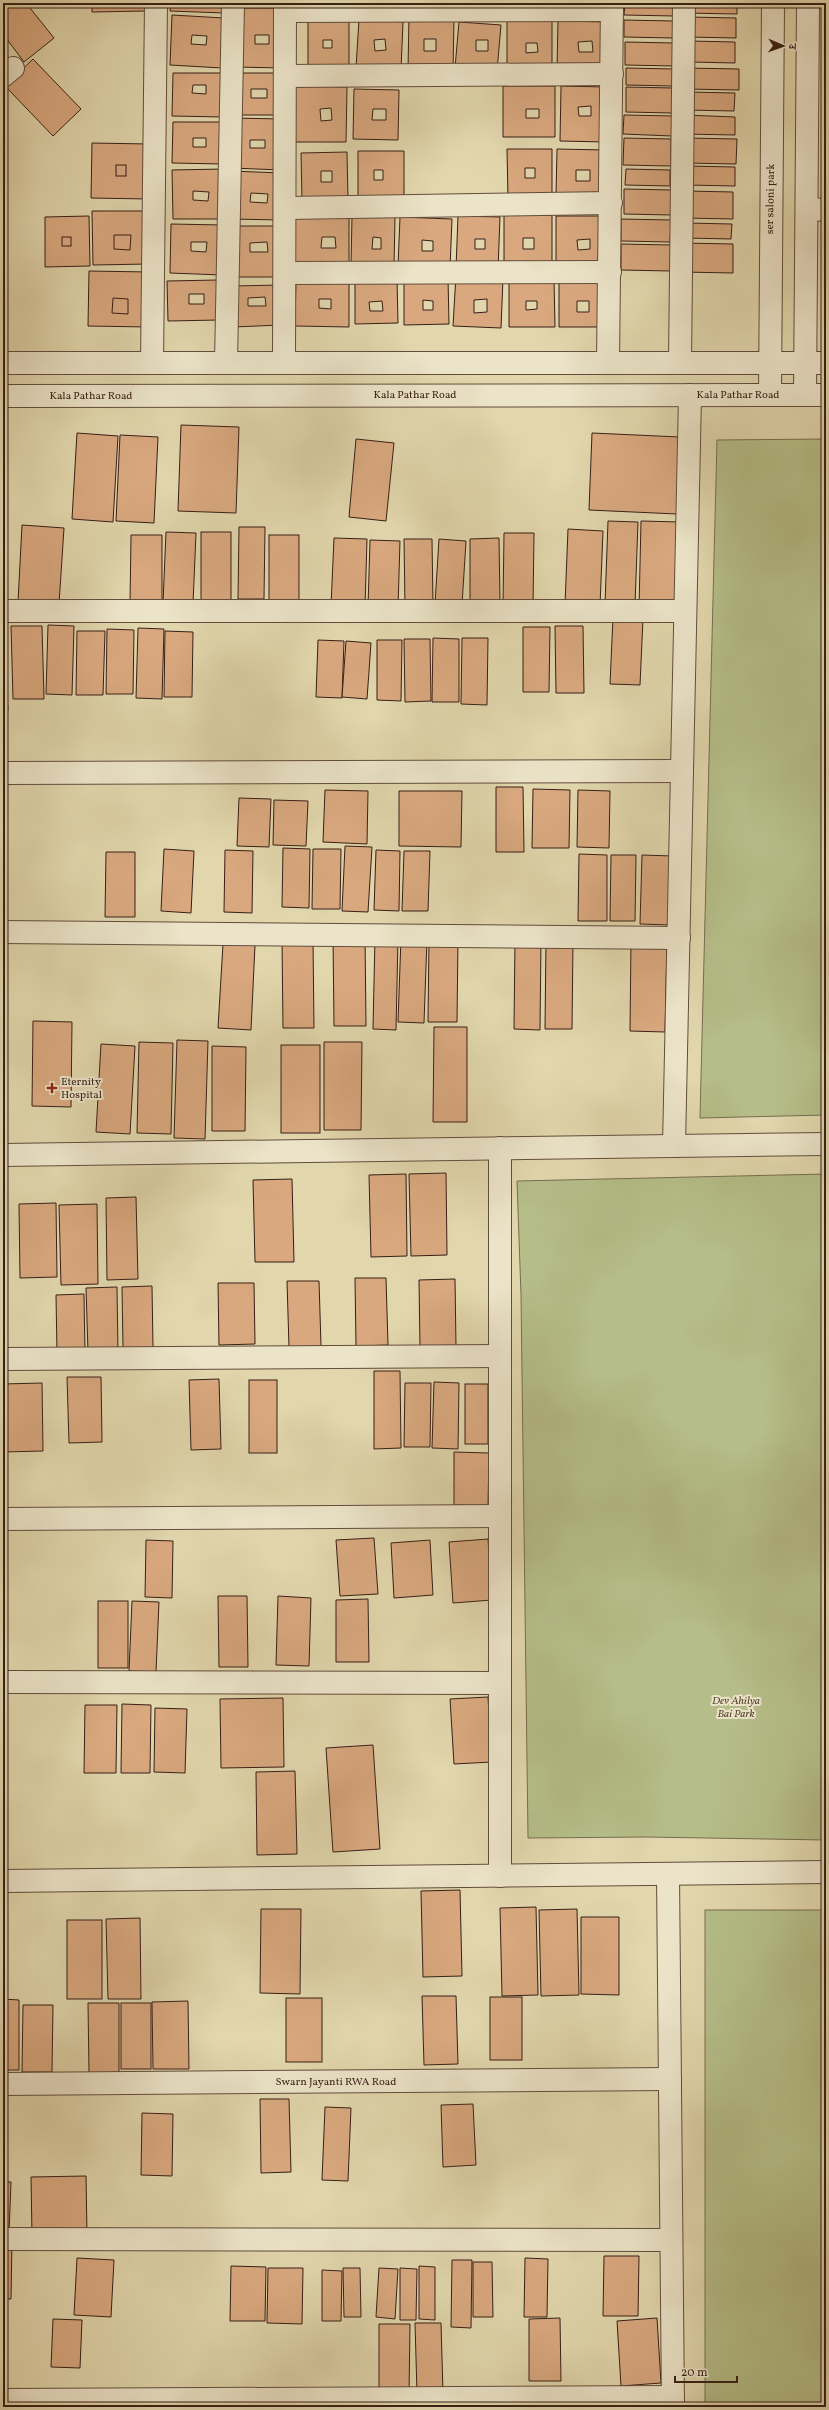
<svg xmlns="http://www.w3.org/2000/svg" width="829" height="2410" viewBox="0 0 829 2410" font-family="Vollkorn,'Noto Serif Devanagari',serif">
	<rect width="100%" height="100%" fill="#e1d6ac"/>
	<filter id="stains"><feTurbulence type="fractalNoise" baseFrequency=".005" numOctaves="4"/><feColorMatrix values="0 0 0 0 .2 0 0 0 0 .09 0 0 0 0 .02 0 0 0 .5 -.17"/></filter>
	<radialGradient id="worn" r=".72"><stop offset=".6" stop-color="#630" stop-opacity="0"/><stop offset="1" stop-color="#630" stop-opacity=".3"/></radialGradient>
	<g fill="#b5bd88" stroke="#766e4f">
		<polygon points="826,439 826,1115 700,1118 717,440"/>
		<polygon points="826,1174 826,1840 646,1837 528,1838 521,1295 517,1181"/>
		<rect x="705" y="1910" width="121" height="497"/>
	</g>
	<g fill="#d9a87f" stroke="#371f16" fill-rule="evenodd">
		<polygon points="3,3 26,3 54,38 24,62 3,34"/>
		<polygon points="92,3 145,3 145,11 92,12"/>
		<polygon points="171,3 225,3 224,13 170,11"/>
		<polygon points="625,3 674,3 674,16 624,15"/>
		<polygon points="686,3 737,3 737,14 686,13"/>
		<path d="M235 8H284V68L235 67ZM255 35H269V44H255Z"/>
		<path d="M172 15 224 18 222 68 170 65ZM192 35 207 36 206 45 191 44Z"/>
		<path d="M409 16 454 18 453 71 408 70ZM424 39H436V51H424Z"/>
		<polygon points="688,17 736,18 736,38 688,37"/>
		<path d="M359 19 403 22 401 70 356 68ZM385 39 386 50 375 51 374 40Z"/>
		<path d="M308 20H349V68H308ZM323 40H332V48H323Z"/>
		<polygon points="624,20 673,21 673,38 624,37"/>
		<path d="M507 21H552V67H507ZM526 43H537L538 52 526 53Z"/>
		<path d="M558 21 608 22 607 69H557ZM592 41 593 52H579L578 42Z"/>
		<path d="M459 22 501 25 497 71 455 68ZM476 40H488V51H476Z"/>
		<polygon points="690,41 735,42 735,63 690,62"/>
		<polygon points="625,42 674,43 674,66 625,65"/>
		<polygon points="33,59 81,109 53,136 5,86"/>
		<polygon points="626,68 673,69 672,86 626,85"/>
		<polygon points="686,68 739,69 739,90 686,89"/>
		<path d="M173 73H224L223 117 172 116ZM193 85H206V94L192 93Z"/>
		<path d="M236 73H283V115H235ZM251 89H267V98H251Z"/>
		<path d="M295 86 347 87 346 142H295ZM331 108 332 120 321 121 320 109Z"/>
		<path d="M503 86H555V137H503ZM526 109H539V118H526Z"/>
		<path d="M561 86 607 87 606 142 560 141ZM591 106V116H579L578 107Z"/>
		<polygon points="626,87 673,88 673,113 626,112"/>
		<path d="M354 89 399 90 398 140 353 139ZM373 109H386V120H372Z"/>
		<polygon points="686,92 735,93 734,111 686,110"/>
		<polygon points="624,115 673,116 672,136 623,134"/>
		<polygon points="684,115 735,117 735,135 684,134"/>
		<path d="M232 118 282 119 281 170 231 168ZM250 140H265V148H250Z"/>
		<path d="M173 122H222V164L172 163ZM193 138H206V147H193Z"/>
		<polygon points="624,138 671,139 671,166 623,165"/>
		<polygon points="686,138 737,139 736,164 685,163"/>
		<polygon points="92,143 148,144 148,199 91,198"/>
		<path d="M507 149H552V198L508 199ZM525 168H535V178H525Z"/>
		<path d="M557 149 606 150 605 196 556 195ZM576 170H590V181H576Z"/>
		<path d="M358 151H404V201H358ZM374 170H383V180H374Z"/>
		<path d="M347 152 348 199 302 200 301 153ZM321 171H332V182H321Z"/>
		<rect x="116" y="165" width="10" height="11"/>
		<polygon points="687,166 735,167 735,186 686,185"/>
		<path d="M223 169V219H173L172 170ZM193 191 209 192 208 201 193 200Z"/>
		<polygon points="626,169 670,170 670,186 625,185"/>
		<path d="M231 171 281 173 280 220 230 219ZM251 193 268 194 267 203 250 202Z"/>
		<polygon points="624,189 673,190 672,215 624,214"/>
		<polygon points="686,191 733,192 733,219 685,218"/>
		<polygon points="92,211 147,211 148,264 93,265"/>
		<path d="M295 213H349V270H295ZM322 237H335L336 248H321Z"/>
		<path d="M504 215H552V267H504ZM523 238H534V249H523Z"/>
		<polygon points="89,216 90,266 45,267 45,217"/>
		<path d="M352 216 395 217 394 267 351 266ZM373 237 381 238V249H372Z"/>
		<path d="M458 216 500 217 498 270 456 268ZM475 239H485V249H475Z"/>
		<path d="M556 216H607L608 269 556 270ZM590 239V249L578 250 577 240Z"/>
		<path d="M400 217 452 219 450 268 398 267ZM422 240 433 241V251H422Z"/>
		<polygon points="621,219 671,220 670,242 621,241"/>
		<polygon points="686,223 732,224 731,239 686,238"/>
		<path d="M171 224 223 225 222 275 170 273ZM191 242H207L206 252 191 251Z"/>
		<path d="M231 226H282V277H231ZM267 242 268 252H250V243Z"/>
		<polygon points="114,235 131,235 130,250 114,249"/>
		<rect x="62" y="237" width="9" height="9"/>
		<polygon points="683,243 733,244 733,273 682,272"/>
		<polygon points="621,244 671,245 671,271 621,270"/>
		<polygon points="89,271 148,272 147,327 88,326"/>
		<path d="M456 275 503 278 501 328 453 326ZM487 299V312L474 313V300Z"/>
		<path d="M404 278H448L449 324 404 325ZM423 300 433 301V310H423Z"/>
		<path d="M296 279 349 280V327L295 326ZM319 299H331V309L319 308Z"/>
		<path d="M355 279H397L398 323 355 324ZM382 301 383 311H370L369 302Z"/>
		<path d="M509 279H554L555 327H509ZM526 301H537V309L526 310Z"/>
		<path d="M218 280 219 320 168 321 167 281ZM189 294H204V304H189Z"/>
		<path d="M559 281H608V327H559ZM577 301H589V312H577Z"/>
		<path d="M281 285V325L233 327V286ZM265 297 266 306H248V298Z"/>
		<polygon points="113,298 128,299 128,314 112,313"/>
		<polygon points="181,425 239,427 236,513 178,511"/>
		<polygon points="77,433 118,436 113,522 72,519"/>
		<polygon points="592,433 680,437 677,514 589,510"/>
		<polygon points="120,435 158,437 154,523 116,521"/>
		<polygon points="356,439 394,443 386,521 349,517"/>
		<polygon points="608,521 638,522 635,605 605,604"/>
		<polygon points="641,521 680,522 677,609 639,608"/>
		<polygon points="22,525 64,528 59,604 18,602"/>
		<polygon points="239,527 265,527 264,599 238,599"/>
		<polygon points="568,529 603,531 600,606 565,605"/>
		<polygon points="166,532 196,533 193,604 163,603"/>
		<rect x="201" y="532" width="30" height="73"/>
		<polygon points="504,533 534,533 533,607 503,607"/>
		<polygon points="131,535 162,535 162,603 130,603"/>
		<rect x="269" y="535" width="30" height="72"/>
		<polygon points="334,538 367,539 365,607 331,606"/>
		<polygon points="499,538 500,603 470,603 470,539"/>
		<polygon points="404,539 432,539 433,606 405,606"/>
		<polygon points="439,539 466,541 462,605 435,604"/>
		<polygon points="370,540 400,541 398,608 368,607"/>
		<polygon points="613,617 643,619 640,685 610,684"/>
		<polygon points="48,625 74,626 72,695 46,694"/>
		<polygon points="11,626 42,626 44,699 13,699"/>
		<polygon points="555,626 583,626 584,693 556,693"/>
		<polygon points="523,627 550,627 549,692 523,692"/>
		<polygon points="138,628 164,629 162,699 136,698"/>
		<polygon points="107,629 134,630 133,694 106,694"/>
		<polygon points="77,631 105,631 103,695 76,695"/>
		<polygon points="165,631 193,632 192,697 164,697"/>
		<polygon points="433,638 459,639 459,702 432,702"/>
		<polygon points="462,638 488,638 487,705 461,704"/>
		<polygon points="404,639 430,639 431,701 405,702"/>
		<polygon points="318,640 344,641 342,698 316,697"/>
		<polygon points="377,640 402,640 401,701 377,700"/>
		<polygon points="346,641 371,643 367,699 342,697"/>
		<polygon points="3,705 8,705 5,759 3,759"/>
		<polygon points="496,787 523,787 524,852 496,852"/>
		<polygon points="533,789 570,790 569,848 532,848"/>
		<polygon points="325,790 368,791 367,844 323,842"/>
		<polygon points="578,790 610,791 609,848 577,847"/>
		<polygon points="399,791 462,791 461,847 399,846"/>
		<polygon points="239,798 271,799 269,847 237,846"/>
		<polygon points="274,800 308,801 306,846 273,845"/>
		<polygon points="345,846 372,847 368,912 342,911"/>
		<polygon points="283,848 310,849 309,908 282,907"/>
		<polygon points="164,849 194,851 191,913 161,911"/>
		<polygon points="313,849 341,849 340,909 312,909"/>
		<polygon points="225,850 253,851 252,913 224,912"/>
		<polygon points="376,850 400,851 399,911 374,910"/>
		<polygon points="404,851 430,851 428,911 402,911"/>
		<polygon points="106,852 135,852 135,917 105,917"/>
		<polygon points="579,854 607,855 607,921 578,921"/>
		<polygon points="611,855 636,855 635,921 610,921"/>
		<polygon points="642,855 672,856 670,925 640,924"/>
		<polygon points="333,936 365,936 366,1026 334,1026"/>
		<polygon points="375,937 398,938 396,1030 373,1029"/>
		<polygon points="401,938 427,939 424,1023 398,1022"/>
		<polygon points="429,939 458,939 457,1022 428,1022"/>
		<polygon points="515,940 541,940 540,1030 514,1029"/>
		<polygon points="546,940 573,941 572,1029 545,1029"/>
		<polygon points="282,941 313,941 314,1028 283,1028"/>
		<polygon points="631,941 667,942 665,1032 630,1031"/>
		<polygon points="223,944 255,945 251,1030 218,1028"/>
		<polygon points="33,1021 72,1022 71,1107 32,1106"/>
		<polygon points="434,1027 467,1027 467,1122 433,1122"/>
		<polygon points="177,1040 208,1041 205,1139 174,1138"/>
		<polygon points="139,1042 173,1043 171,1134 137,1133"/>
		<polygon points="324,1042 362,1042 361,1130 324,1130"/>
		<polygon points="101,1044 135,1046 130,1134 96,1132"/>
		<rect x="281" y="1045" width="39" height="88"/>
		<polygon points="212,1046 246,1047 245,1131 212,1131"/>
		<polygon points="446,1173 447,1255 411,1256 409,1174"/>
		<polygon points="406,1174 407,1256 371,1257 369,1175"/>
		<polygon points="292,1179 294,1262 255,1262 253,1180"/>
		<polygon points="136,1197 138,1279 107,1280 106,1198"/>
		<polygon points="56,1203 57,1277 20,1278 19,1204"/>
		<polygon points="97,1204 98,1284 61,1285 59,1205"/>
		<polygon points="355,1278 386,1278 388,1345 356,1346"/>
		<polygon points="455,1279 456,1347 420,1348 419,1280"/>
		<polygon points="287,1281 319,1281 321,1346 289,1347"/>
		<polygon points="218,1283 254,1283 255,1344 219,1345"/>
		<polygon points="152,1286 153,1348 123,1348 122,1287"/>
		<polygon points="117,1287 118,1352 88,1352 86,1288"/>
		<polygon points="84,1294 85,1354 57,1354 56,1295"/>
		<polygon points="374,1371 400,1371 401,1448 374,1449"/>
		<polygon points="67,1377 101,1377 102,1442 69,1443"/>
		<polygon points="219,1379 221,1449 191,1450 189,1380"/>
		<rect x="249" y="1380" width="28" height="73"/>
		<polygon points="434,1382 459,1383 458,1449 432,1448"/>
		<polygon points="42,1383 43,1451 3,1452 3,1384"/>
		<polygon points="405,1383 431,1383 430,1447 404,1447"/>
		<rect x="465" y="1384" width="23" height="60"/>
		<polygon points="454,1452 489,1453 488,1506 454,1505"/>
		<polygon points="374,1538 378,1594 340,1596 336,1540"/>
		<polygon points="488,1539 492,1600 453,1603 449,1542"/>
		<polygon points="146,1540 173,1541 172,1598 145,1597"/>
		<polygon points="430,1540 433,1595 394,1598 391,1543"/>
		<polygon points="218,1596 247,1596 248,1667 219,1667"/>
		<polygon points="278,1596 311,1598 309,1666 276,1665"/>
		<polygon points="368,1599 369,1662 336,1662 336,1600"/>
		<rect x="98" y="1601" width="30" height="67"/>
		<polygon points="132,1601 159,1602 156,1672 129,1671"/>
		<polygon points="488,1697 492,1762 454,1764 450,1699"/>
		<polygon points="283,1698 284,1767 221,1768 220,1699"/>
		<polygon points="122,1704 151,1705 150,1773 121,1773"/>
		<polygon points="85,1705 117,1705 116,1773 84,1773"/>
		<polygon points="155,1708 187,1709 185,1773 154,1772"/>
		<polygon points="373,1745 380,1849 333,1852 326,1748"/>
		<polygon points="295,1771 297,1854 257,1855 256,1772"/>
		<polygon points="460,1890 462,1976 423,1977 421,1891"/>
		<polygon points="536,1907 538,1995 502,1996 500,1908"/>
		<polygon points="261,1909 301,1909 300,1994 260,1993"/>
		<polygon points="577,1909 579,1995 541,1996 539,1910"/>
		<polygon points="581,1917 619,1917 619,1995 581,1994"/>
		<polygon points="140,1918 141,1999 108,1999 106,1919"/>
		<rect x="67" y="1920" width="35" height="79"/>
		<polygon points="422,1996 456,1996 458,2064 424,2065"/>
		<rect x="490" y="1997" width="32" height="63"/>
		<rect x="286" y="1998" width="36" height="64"/>
		<polygon points="3,1999 19,2000 19,2070 3,2070"/>
		<polygon points="188,2001 189,2069 153,2069 152,2002"/>
		<polygon points="88,2003 119,2003 119,2073 89,2073"/>
		<rect x="121" y="2003" width="30" height="66"/>
		<polygon points="23,2005 53,2005 52,2072 22,2072"/>
		<polygon points="260,2099 289,2099 291,2172 261,2173"/>
		<polygon points="473,2104 476,2165 443,2167 441,2105"/>
		<polygon points="325,2107 351,2108 348,2181 322,2180"/>
		<polygon points="142,2113 173,2114 172,2176 141,2175"/>
		<polygon points="86,2176 87,2235 32,2236 31,2177"/>
		<polygon points="3,2182 11,2182 9,2233 3,2233"/>
		<polygon points="3,2241 12,2241 11,2299 3,2299"/>
		<polygon points="604,2256 639,2256 638,2316 603,2316"/>
		<polygon points="77,2258 114,2260 111,2317 74,2315"/>
		<polygon points="525,2258 548,2259 547,2317 524,2317"/>
		<polygon points="452,2260 472,2260 471,2328 451,2327"/>
		<polygon points="473,2262 492,2262 493,2317 473,2317"/>
		<polygon points="231,2266 266,2267 265,2321 230,2321"/>
		<polygon points="419,2266 435,2267 435,2320 419,2319"/>
		<polygon points="268,2268 303,2268 302,2324 267,2323"/>
		<polygon points="343,2268 360,2268 361,2317 344,2317"/>
		<polygon points="379,2268 398,2269 395,2319 376,2317"/>
		<polygon points="400,2268 417,2269 416,2320 400,2320"/>
		<polygon points="322,2270 342,2271 341,2321 322,2321"/>
		<polygon points="560,2318 561,2381 529,2381 529,2319"/>
		<polygon points="657,2318 661,2383 621,2386 617,2321"/>
		<polygon points="53,2319 82,2320 80,2368 51,2367"/>
		<polygon points="415,2323 441,2323 443,2393 417,2393"/>
		<polygon points="379,2324 410,2324 409,2395 379,2394"/>
	</g>
	<g fill="none" stroke-linecap="round" stroke-linejoin="round">
		<g stroke="#624d3c" stroke-width="24">
			<g id="minor">
				<polyline points="285,11 612,10"/>
				<polyline points="3,76 13,68"/>
				<polyline points="285,76 612,74"/>
				<polyline points="286,208 611,203"/>
				<polyline points="807,209 826,210"/>
				<polyline points="285,273 610,272"/>
				<polyline points="152,363 156,3"/>
				<polyline points="226,363 233,3"/>
				<polyline points="284,363 285,3"/>
				<polyline points="608,363 612,3"/>
				<polyline points="680,363 684,3"/>
				<polyline points="3,611 685,611"/>
				<polyline points="3,773 682,771"/>
				<polyline points="3,932 679,938"/>
				<polyline points="674,1146 690,395"/>
				<polyline points="500,1148 500,1876"/>
				<polyline points="3,1155 826,1144"/>
				<polyline points="3,1359 500,1356"/>
				<polyline points="3,1519 500,1516"/>
				<polyline points="3,1682 500,1683"/>
				<polyline points="668,1874 673,2407"/>
				<polyline points="3,1881 826,1872"/>
				<polyline points="3,2084 670,2079"/>
				<polyline points="3,2239 671,2240"/>
				<polyline points="3,2400 673,2397"/>
			</g>
		</g>
		<g stroke="#624d3c" stroke-width="24">
			<g id="tertiary">
				<polyline points="3,363 826,363"/>
				<polyline points="770,395 773,3"/>
				<polyline points="805,395 808,3"/>
				<polyline points="3,396 826,395"/>
			</g>
		</g>
		<use href="#minor" stroke="#ece4c9" stroke-width="22"/>
		<use href="#tertiary" stroke="#ece4c9" stroke-width="22"/>
	</g>
	<path fill="#8f2418" stroke="#ece4c9" stroke-width="1.5" d="M50 1082h4v4h4v4h-4v4h-4v-4h-4v-4h4z"/>
	<g text-anchor="middle" dominant-baseline="central" stroke-width="4" stroke-linejoin="round" paint-order="stroke">
		<g font-size="11" fill="#371f16" stroke="#ece4c9">
			<text transform="translate(771 199) rotate(-89)">ser saloni park</text>
			<text x="415" y="395">Kala Pathar Road</text>
			<text x="738" y="395">Kala Pathar Road</text>
			<text x="91" y="396">Kala Pathar Road</text>
			<text x="336" y="2082">Swarn Jayanti RWA Road</text>
		</g>
		<g font-size="11" fill="#371f16" stroke="#ece4c9" text-anchor="start">
			<text x="61" y="1082">Eternity<tspan x="61" dy="13">Hospital</tspan></text>
		</g>
		<g font-size="11" font-style="italic" fill="#564632" stroke="#ece4c9">
			<text x="736" y="1701">Dev Ahilya<tspan x="736" dy="13">Bai Park</tspan></text>
		</g>
	</g>
	<rect width="829" height="2410" fill="none" stroke="#e1d6ac" stroke-width="16"/>
	<rect x="4" y="4" width="821" height="2402" fill="none" stroke="#371f16" stroke-width="2"/>
	<rect x="8" y="8" width="813" height="2394" fill="none" stroke="#371f16"/>
	<g transform="translate(783 46) rotate(92)" stroke="#ece4c9" stroke-width="3" paint-order="stroke">
	<path d="M0-3L7 15L0 10L-7 15Z" fill="#371f16"/>
	<text y="-6" font-size="11" font-weight="bold" text-anchor="middle" fill="#371f16">उ</text>
	</g>
	<path d="M675 2376v6h62v-6" fill="none" stroke="#371f16" stroke-width="2"/>
	<text x="681" y="2376" font-size="12" fill="#371f16" stroke="#ece4c9" stroke-width="3" paint-order="stroke">20 m</text>
	<rect width="100%" height="100%" filter="url(#stains)"/>
	<rect width="100%" height="100%" fill="url(#worn)"/>
</svg>
